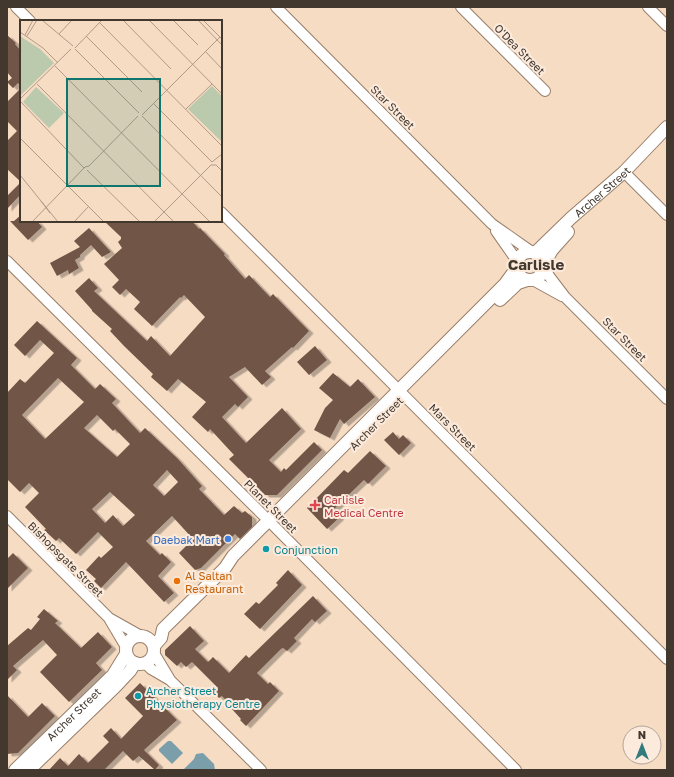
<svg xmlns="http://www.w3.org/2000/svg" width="674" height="777" viewBox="0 0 674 777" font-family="'Golos Text',sans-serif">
	<defs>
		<filter id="shadow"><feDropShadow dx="4.5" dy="2.5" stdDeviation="0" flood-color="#0004"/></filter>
	</defs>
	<rect width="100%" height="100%" fill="#f7dcc4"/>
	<g fill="#7a9eaa">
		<polygon points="168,741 171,741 183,753 172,764 159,751 159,749"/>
		<polygon points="203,753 214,764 215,770 183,770 194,759 196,754"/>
	</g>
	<g fill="#715646" fill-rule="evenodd" filter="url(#shadow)">
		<polygon points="7,35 16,43 15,44 21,51 21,87 18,83 13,88 7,82 12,78 7,72"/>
		<polygon points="21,88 21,194 7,209 7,196 21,182 7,169 7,141 17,131 7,121 7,102"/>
		<polygon points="21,215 21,221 37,221 42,227 28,240 10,221 14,221"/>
		<polygon points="104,221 192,221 199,229 200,228 225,254 224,255 245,279 249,275 270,297 273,294 309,331 293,348 292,347 265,371 271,377 262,385 245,367 229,377 248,397 238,407 235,404 222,417 246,443 282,408 301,429 269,460 281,472 284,468 286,470 314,442 322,450 277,495 265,495 229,459 234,455 210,429 208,432 192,417 206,402 178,379 167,391 151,377 153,374 124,346 110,331 112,329 92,311 92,310 75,291 89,278 98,288 94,291 147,341 151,336 170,356 205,317 184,295 181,298 180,297 152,326 134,309 140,302 126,289 120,295 112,287 119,280 104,264 122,248 118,242 121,239 121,237"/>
		<polygon points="89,228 111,252 102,257 91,245 80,255 80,257 75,260 79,268 69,274 68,270 57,276 50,263 80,247 74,241"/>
		<path d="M37 321 77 358 71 365 95 389 100 384 116 399 112 403 140 433 145 428 178 459 202 486 199 489 224 515 234 506 242 513 245 511 252 517V527L240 539 235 534 201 568 195 570 179 553 193 539 172 516 146 541 160 555 162 553 171 562 158 576 174 593 164 602 126 562 101 588 94 581 96 579 86 570 99 556 101 558 113 547 98 532 76 554 59 538 56 541 44 530 46 529 25 507 39 493 29 483 20 492 7 479V393L20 379 25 383 54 353 40 340 25 356 14 345ZM58 378 84 402 45 439 22 415ZM97 415 113 431 115 429 130 444 117 457 84 428ZM167 470 178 482 164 496 153 485ZM110 492 135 515 123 526 113 515 105 523 92 509Z"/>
		<polygon points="315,346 327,360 309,375 297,362"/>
		<polygon points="333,373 350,387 358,379 375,397 344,424 340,419 330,438 314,430 325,408 333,400 319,388"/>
		<polygon points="393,432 399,439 403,435 411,443 399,455 384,440"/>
		<polygon points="370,451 386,466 368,484 364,480 333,510 340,517 327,529 307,508 344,470 348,473"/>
		<polygon points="13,553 28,568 7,589 7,559"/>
		<polygon points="288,570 302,585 260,629 244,614 256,602 259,604 278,585 276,583"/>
		<polygon points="313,596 327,611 315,622 312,619 294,638 297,641 287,651 283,648 281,649 257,673 268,684 270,682 279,691 246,726 240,720 241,719 231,708 232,707 222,696 219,698 214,693 218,688 192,662 186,667 181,662 177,666 165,655 165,650 190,626 204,641 195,649 208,662 213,657 229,673 246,655 249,658"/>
		<polygon points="44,609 58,621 55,623 81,648 98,632 112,647 96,663 102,670 69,702 40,672 57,655 43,640 13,666 17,670 7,680 7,646 28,628 31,630 40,619 37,617"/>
		<polygon points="140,683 177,720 144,750 159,765 155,770 139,756 133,761 123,751 104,770 49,770 60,758 68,766 79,754 88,763 109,742 103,736 111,728 121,739 143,716 125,698"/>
		<polygon points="7,695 28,717 42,703 55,716 18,753 7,754"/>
	</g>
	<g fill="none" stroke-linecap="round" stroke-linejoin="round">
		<g stroke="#977e69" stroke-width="12">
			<g id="minor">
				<polyline points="16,7 30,21"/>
				<polyline points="276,7 492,224 532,252"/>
				<polyline points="461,7 545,91"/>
				<polyline points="648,7 667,26"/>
				<polyline points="624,172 667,215"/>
				<polyline points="221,212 667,659"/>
				<polyline points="496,231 517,261"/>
				<polyline points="7,261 265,517 516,770"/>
				<polyline points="545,267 549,276 565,297 667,399"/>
				<polyline points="533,280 562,296"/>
				<polyline points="7,516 109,618 141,636"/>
				<polyline points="110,620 126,647"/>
				<polyline points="154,653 169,678"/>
				<polyline points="145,663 151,669 170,680 261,770"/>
			</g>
		</g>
		<g stroke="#977e69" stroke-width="14">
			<g id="major">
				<circle cx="530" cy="266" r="14"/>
				<path id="s1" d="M535 253 571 218 624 172 667 127"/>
				<polyline points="544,264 552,250 568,232"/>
				<polyline points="500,300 518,283 527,280"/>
				<circle cx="140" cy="650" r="14"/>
				<polyline points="154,646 161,638 163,629 225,568 233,556 505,284 516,269"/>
				<path id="s2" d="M15 770 113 675 126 654"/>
				<polyline points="29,770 116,686 130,671 135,663"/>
			</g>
		</g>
		<use href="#minor" stroke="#fff" stroke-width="10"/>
		<use href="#major" stroke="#fff" stroke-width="12"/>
	</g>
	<path fill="#e0444e" stroke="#fcebdd" stroke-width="1.5" d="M313 499h4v4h4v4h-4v4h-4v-4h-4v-4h4z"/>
	<circle fill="#3f7fe0" stroke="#fcebdd" stroke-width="1.5" cx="228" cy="539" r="4"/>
	<g fill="#0f9aa8" stroke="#fcebdd" stroke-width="1.5">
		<circle cx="266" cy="549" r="4"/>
		<circle cx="138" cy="696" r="4"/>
	</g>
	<circle fill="#e8710a" stroke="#fcebdd" stroke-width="1.5" cx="177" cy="581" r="4"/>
	<g text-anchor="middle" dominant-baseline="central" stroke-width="4" stroke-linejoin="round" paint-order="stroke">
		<g font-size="11" fill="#42382e" stroke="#fcebdd">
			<text transform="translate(520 49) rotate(45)">O'Dea Street</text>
			<text transform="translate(393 107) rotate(45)">Star Street</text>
			<text stroke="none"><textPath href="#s1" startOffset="91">Archer Street</textPath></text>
			<text transform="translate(625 339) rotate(45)">Star Street</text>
			<text transform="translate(376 423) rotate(-45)">Archer Street</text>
			<text transform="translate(453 427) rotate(45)">Mars Street</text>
			<text transform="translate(271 506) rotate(45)">Planet Street</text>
			<text transform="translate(66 559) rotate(45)">Bishopsgate Street</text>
			<text stroke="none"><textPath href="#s2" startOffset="81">Archer Street</textPath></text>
		</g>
		<g font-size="11" fill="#be3a42" stroke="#fcebdd" text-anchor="start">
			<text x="324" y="499">Carlisle<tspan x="324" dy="13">Medical Centre</tspan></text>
		</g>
		<g font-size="11" fill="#366cbe" stroke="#fcebdd" text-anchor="end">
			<text x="220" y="539">Daebak Mart</text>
		</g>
		<g font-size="11" fill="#0d838f" stroke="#fcebdd" text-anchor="start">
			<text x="274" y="549">Conjunction</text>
			<text x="146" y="690">Archer Street<tspan x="146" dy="13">Physiotherapy Centre</tspan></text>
		</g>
		<g font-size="11" fill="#c56008" stroke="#fcebdd" text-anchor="start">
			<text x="185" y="575">Al Saltan<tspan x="185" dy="13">Restaurant</tspan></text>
		</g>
		<g font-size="15" font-weight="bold" fill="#42382e" stroke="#fcebdd">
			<text x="536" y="264">Carlisle</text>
		</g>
	</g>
	<g transform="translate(20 20)">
		<rect width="202" height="202" fill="#f7dcc4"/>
		<path d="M0 16 20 29 34 43 0 76ZM192 66 202 76V122L168 89ZM16 67 44 93 29 108 3 82Z" fill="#bbc9ad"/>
		<path fill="none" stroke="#af9a88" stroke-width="1" d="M22 0 53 26M103 0 151 49M129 0 202 74M153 0 178 25M178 0 202 25M183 0 202 19M80 3 202 126M0 12 23 28 38 43M39 14 52 0M5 15 13 0M7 16 17 0M66 16 122 72M55 28 82 0M55 29 119 93M185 31 202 49M35 46 190 202M17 64 154 202M0 79 51 29M1 82 64 148M134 84 192 142 202 134M166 89 192 64M122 95 200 17M122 96 202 177M0 118 84 202M69 146 118 96M67 150 120 202M0 155 38 202M21 181 30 193M12 202 65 147 69 146M54 202 68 187M134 202 191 145H196L202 151"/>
		<path fill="#0f766e" fill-opacity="0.15" stroke="#0f766e" stroke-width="2" d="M47 59H140V166H47Z"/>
		<rect width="202" height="202" fill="none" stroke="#42382e" stroke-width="2"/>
	</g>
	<rect width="674" height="777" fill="none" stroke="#42382e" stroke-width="16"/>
	<g transform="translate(642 745)"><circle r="19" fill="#fcebdd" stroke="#b2a397"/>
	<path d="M0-3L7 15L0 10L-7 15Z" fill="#337c7e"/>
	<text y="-6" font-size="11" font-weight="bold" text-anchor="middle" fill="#42382e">N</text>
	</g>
</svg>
